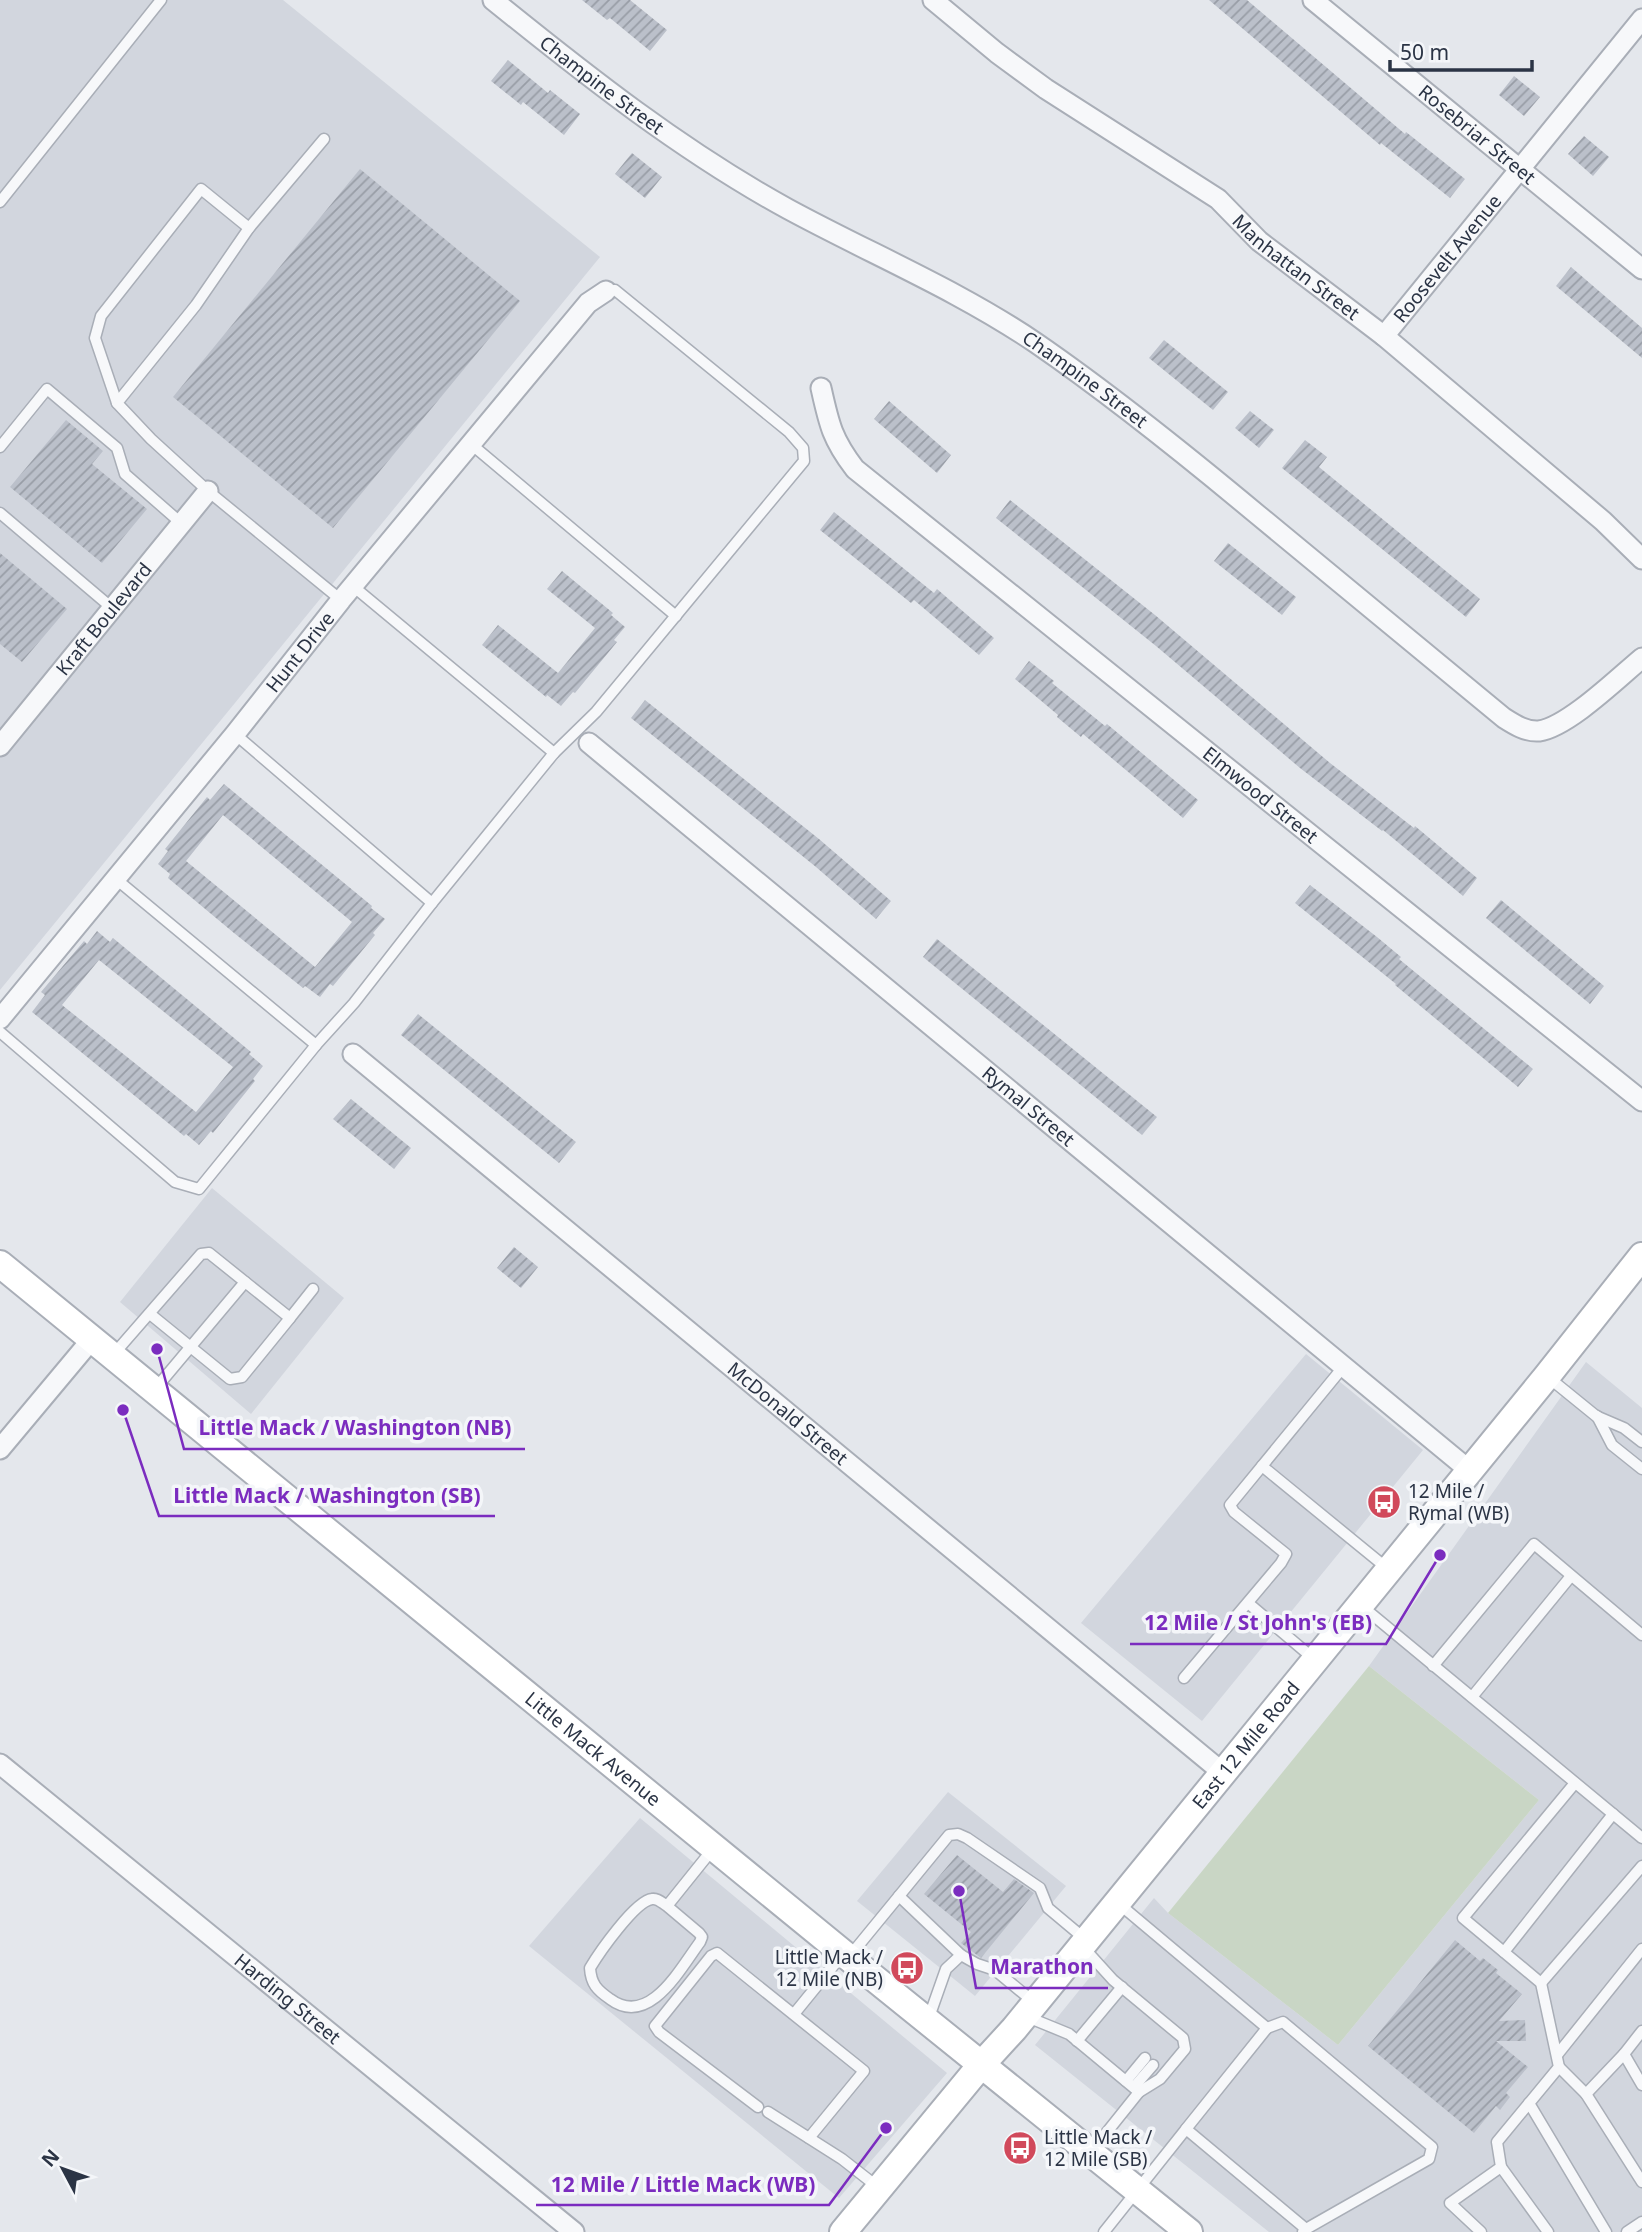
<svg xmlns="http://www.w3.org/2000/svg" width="1642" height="2232" viewBox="0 0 1642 2232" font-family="'Noto Sans',sans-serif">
	<defs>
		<pattern id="building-hatch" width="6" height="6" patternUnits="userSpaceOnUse" patternTransform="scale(1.75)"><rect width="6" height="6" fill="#bbc0ca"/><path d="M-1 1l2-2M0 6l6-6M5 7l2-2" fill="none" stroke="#989da6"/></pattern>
	</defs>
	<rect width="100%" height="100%" fill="#e4e7ec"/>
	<g fill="#d2d6de">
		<polygon points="0,0 283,0 600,257 0,990"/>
		<polygon points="212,1188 344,1298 251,1414 120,1302"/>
		<polygon points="1306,1354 1423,1450 1202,1721 1081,1623"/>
		<polygon points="1586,1362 1642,1408 1642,2232 1269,2232 1035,2045 1154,1898 1168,1913 1338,2045 1539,1800 1369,1666"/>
		<polygon points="948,1792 1066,1886 975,1996 857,1901"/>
		<polygon points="640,1818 947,2073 839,2198 529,1946"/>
	</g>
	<polygon fill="#c9d6c5" points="1369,1666 1539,1800 1338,2045 1168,1913"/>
	<g fill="url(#building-hatch)" fill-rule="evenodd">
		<polygon points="582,0 630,0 667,30 650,51 610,18 607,20"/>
		<polygon points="1209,0 1247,0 1405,134 1406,132 1465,179 1450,198 1381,143 1380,145"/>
		<polygon points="508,60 548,93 550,90 580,114 564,135 523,102 521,105 491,81"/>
		<polygon points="1514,76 1540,97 1524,116 1499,95"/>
		<polygon points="1584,136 1609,157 1593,176 1568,154"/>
		<polygon points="632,153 662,177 645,198 615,174"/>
		<polygon points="360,169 520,301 333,528 173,397"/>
		<polygon points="1571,267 1642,328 1642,358 1556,286"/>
		<polygon points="1164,340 1228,392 1213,410 1149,358"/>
		<polygon points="889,401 951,455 937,473 874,419"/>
		<polygon points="1250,411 1274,430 1259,448 1235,428"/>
		<polygon points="66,420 103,451 92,464 147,509 102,563 10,487"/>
		<polygon points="1305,440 1327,457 1319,467 1480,599 1466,617 1282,468"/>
		<polygon points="1010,500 1155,615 1330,763 1414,828 1415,826 1477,878 1463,896 1383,830 1382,831 1300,768 1156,646 996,518"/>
		<polygon points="834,512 934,593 937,589 994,638 979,655 914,600 911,603 820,530"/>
		<polygon points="1228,543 1296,597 1282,615 1214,561"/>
		<polygon points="0,553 67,609 22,662 0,644"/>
		<polygon points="562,571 613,613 611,615 625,627 614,640 617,642 575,693 573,692 561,706 547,695 546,697 482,645 498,625 558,673 595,628 547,589"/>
		<polygon points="1029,661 1054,681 1052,683 1105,726 1107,724 1198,800 1183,818 1083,734 1081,737 1057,717 1058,715 1015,679"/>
		<polygon points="645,700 819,839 891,901 876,919 816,867 631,718"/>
		<path d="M224 784 372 906 371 908 385 919 373 933 375 935 333 986 330 984 320 997 305 986 303 988 234 933 168 878 170 874 158 864 168 851 165 849 207 797 210 800ZM223 815 352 922 315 967 186 861Z"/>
		<polygon points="1310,885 1377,937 1401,957 1399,959 1533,1069 1518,1087 1395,985 1396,984 1295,903"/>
		<polygon points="1501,900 1604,986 1590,1004 1486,918"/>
		<path d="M97 931 110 942 113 938 251 1052 249 1054 263 1066 253 1079 255 1081 213 1133 211 1131 199 1145 186 1134 184 1136 32 1012 45 995 41 992 84 941 87 944ZM99 960 233 1067 196 1112 62 1005Z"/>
		<polygon points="937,939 1157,1117 1142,1135 923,957"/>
		<polygon points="418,1014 576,1142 559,1163 401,1035"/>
		<polygon points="351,1099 411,1148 394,1169 333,1119"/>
		<polygon points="514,1247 538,1267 521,1288 497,1268"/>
		<polygon points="957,1855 1003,1892 1014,1879 1034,1893 981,1958 961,1943 971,1932 924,1894"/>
		<polygon points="1455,1940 1480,1961 1483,1958 1498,1970 1496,1973 1522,1994 1499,2021 1525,2020 1526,2041 1496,2041 1528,2067 1506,2093 1510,2097 1500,2110 1496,2106 1474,2133 1368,2046"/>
	</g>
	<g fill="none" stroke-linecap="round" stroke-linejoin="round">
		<g stroke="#a9aeb7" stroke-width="13">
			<g id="lane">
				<polyline points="324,139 249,228 196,305 117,403 151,439 208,491 341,600"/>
				<polyline points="0,202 161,0"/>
				<polyline points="117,403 95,338 101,316 201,189 249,228"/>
				<polyline points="471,444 676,616"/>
				<polyline points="0,447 47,389 117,448 125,474 181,523"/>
				<polyline points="0,513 112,608"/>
				<polyline points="354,587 554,753"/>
				<polyline points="235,734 432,903"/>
				<polyline points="116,879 316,1045"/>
				<polyline points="0,1032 175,1182 199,1189 316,1045 354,1003 432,903 554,753 596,712 804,461 803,448 789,432 615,290 606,291"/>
				<polyline points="290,1318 313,1289"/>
				<polyline points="113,1355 201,1254 209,1253 290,1318 242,1377 230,1379 150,1314"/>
				<polyline points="1548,1377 1596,1416 1624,1428 1642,1442"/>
				<polyline points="156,1388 245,1282"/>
				<polyline points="1597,1416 1612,1445 1642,1469"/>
				<polyline points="1262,1466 1388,1569"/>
				<polyline points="1248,1603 1314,1659"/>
				<polyline points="1363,1607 1642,1838"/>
				<polyline points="1433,1666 1534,1544 1642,1635"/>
				<polyline points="1184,1678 1281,1563 1286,1554 1234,1512 1230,1505 1344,1366"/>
				<polyline points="1472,1697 1571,1576"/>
				<polyline points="899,1896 961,1955 977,1964 995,1970 1035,2003"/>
				<polyline points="1118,1903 1267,2028 1186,2129"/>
				<path d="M667 1906 699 1933 702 1937 700 1942C680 1969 649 2028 610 1999 597 1990 591 1984 590 1968 599 1953 635 1901 652 1899 658 1898 662 1903 667 1906L712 1850"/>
				<polyline points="1084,1948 1113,1980 1183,2038 1185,2049 1160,2079 1139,2092 1091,2152"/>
				<polyline points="1504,1952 1613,1814"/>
				<polyline points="849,1957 949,1835 958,1834 967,1838 1040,1888 1048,1908 1085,1939"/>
				<polyline points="1541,1983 1642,1866"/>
				<polyline points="794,2014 842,1955"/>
				<polyline points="1025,2016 1069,2034 1139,2092"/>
				<polyline points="928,2020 946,1969 961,1955"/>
				<polyline points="1267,2028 1283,2022 1432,2147 1429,2159 1306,2229"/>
				<polyline points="1642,2031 1624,2054 1642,2085"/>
				<polyline points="1077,2041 1122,1987"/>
				<polyline points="1557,2055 1642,1949"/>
				<polyline points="1559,2067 1586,2094 1624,2054"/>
				<polyline points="1126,2081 1145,2058"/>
				<polyline points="1134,2087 1153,2065"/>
				<polyline points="1586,2094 1642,2182"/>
				<polyline points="1529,2103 1606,2232"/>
				<polyline points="758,2107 659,2032 655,2026 711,1956 717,1953 864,2071 809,2138"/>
				<polyline points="768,2112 842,2159 879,2188"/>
				<polyline points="1501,2167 1548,2232"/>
				<polyline points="1104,2232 1186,2129 1306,2229 1303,2232"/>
				<polyline points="1481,2232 1450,2203 1501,2167 1497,2142 1559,2067 1541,1983 1463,1918 1575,1783"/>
				<polyline points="1627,2232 1642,2222"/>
			</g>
		</g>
		<g stroke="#a9aeb7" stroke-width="23">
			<g id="street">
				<path id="s1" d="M493 0C587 76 682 151 788 209 871 254 958 290 1036 343 1113 396 1186 455 1258 515 1340 582 1422 650 1504 718 1515 725 1526 732 1539 731 1568 727 1619 677 1642 658"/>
				<path id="s2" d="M933 0 997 53 1046 89 1218 199 1259 241 1384 336 1603 521 1642 559"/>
				<path id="s3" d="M1313 0 1642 269"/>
				<path id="s4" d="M1384 336 1642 19"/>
				<path id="s5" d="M821 388C829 424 832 439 855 469L1642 1101"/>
				<path id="s6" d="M589 743 1469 1470"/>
				<path id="s7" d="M0 746 208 491"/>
				<path id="s8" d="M0 1019 235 734 341 600 588 303 606 291"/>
				<path id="s9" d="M353 1054 1222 1772"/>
				<polyline points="0,1449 92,1339"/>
				<path id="s10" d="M0 1764 574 2232"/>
			</g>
		</g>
		<g stroke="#a9aeb7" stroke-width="30">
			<g id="secondary">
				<path id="s11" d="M0 1264 843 1953 1189 2232"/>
				<path id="s12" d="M843 2232 981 2065 1014 2029 1547 1376 1642 1256"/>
			</g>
		</g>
		<use href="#lane" stroke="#f7f8fa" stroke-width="10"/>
		<use href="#street" stroke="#f7f8fa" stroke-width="19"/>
		<use href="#secondary" stroke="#fff" stroke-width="26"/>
	</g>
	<defs>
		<g id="bus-disc" transform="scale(1.75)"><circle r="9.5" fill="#d1495b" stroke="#f4f6f9"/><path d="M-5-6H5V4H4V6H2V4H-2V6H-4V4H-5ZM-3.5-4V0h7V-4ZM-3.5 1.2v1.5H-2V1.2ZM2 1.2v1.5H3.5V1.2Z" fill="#fff"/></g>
	</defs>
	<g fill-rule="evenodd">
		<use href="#bus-disc" x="1384" y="1502"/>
		<use href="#bus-disc" x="907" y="1968"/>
		<use href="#bus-disc" x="1020" y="2148"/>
	</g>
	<g text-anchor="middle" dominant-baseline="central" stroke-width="7" stroke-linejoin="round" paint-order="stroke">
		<g font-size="19" fill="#2b3445" stroke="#f4f6f9">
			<text stroke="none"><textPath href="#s1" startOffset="138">Champine Street</textPath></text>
			<text stroke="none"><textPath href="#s3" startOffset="212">Rosebriar Street</textPath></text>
			<text stroke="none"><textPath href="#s4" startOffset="100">Roosevelt Avenue</textPath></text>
			<text stroke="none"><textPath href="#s2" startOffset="452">Manhattan Street</textPath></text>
			<text stroke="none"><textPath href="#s1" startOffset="705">Champine Street</textPath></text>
			<text stroke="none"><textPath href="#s7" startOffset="164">Kraft Boulevard</textPath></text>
			<text stroke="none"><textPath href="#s8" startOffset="474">Hunt Drive</textPath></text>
			<text stroke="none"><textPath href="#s5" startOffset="609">Elmwood Street</textPath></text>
			<text stroke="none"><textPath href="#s6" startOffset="570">Rymal Street</textPath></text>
			<text stroke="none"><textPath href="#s9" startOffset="564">McDonald Street</textPath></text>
			<text stroke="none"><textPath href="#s12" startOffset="632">East 12 Mile Road</textPath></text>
			<text stroke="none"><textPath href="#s11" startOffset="766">Little Mack Avenue</textPath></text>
			<text stroke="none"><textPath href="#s10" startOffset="371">Harding Street</textPath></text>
		</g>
		<g font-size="19" fill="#2b3445" stroke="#f4f6f9" text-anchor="start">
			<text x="1408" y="1491">12 Mile /<tspan x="1408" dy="22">Rymal (WB)</tspan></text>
			<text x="883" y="1957" text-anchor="end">Little Mack /<tspan x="883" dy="22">12 Mile (NB)</tspan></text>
			<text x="1044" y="2137">Little Mack /<tspan x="1044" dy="22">12 Mile (SB)</tspan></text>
		</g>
	</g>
	<path fill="none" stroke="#7b2cbf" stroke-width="2.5" d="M157 1349L184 1449H525M123 1410L159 1516H495M1440 1555L1386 1644H1130M959 1891L976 1988H1108M886 2128L829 2205H536"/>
	<g fill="#7b2cbf" stroke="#f4f6f9" stroke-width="2.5">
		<circle cx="157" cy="1349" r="7"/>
		<circle cx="123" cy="1410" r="7"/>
		<circle cx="1440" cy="1555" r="7"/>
		<circle cx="959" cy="1891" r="7"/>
		<circle cx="886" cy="2128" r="7"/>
	</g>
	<g font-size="21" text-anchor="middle" font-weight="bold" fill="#7b2cbf" stroke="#f4f6f9" stroke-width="7" stroke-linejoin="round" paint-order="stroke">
		<text x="355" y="1435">Little Mack / Washington (NB)</text>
		<text x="327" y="1503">Little Mack / Washington (SB)</text>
		<text x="1258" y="1630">12 Mile / St John's (EB)</text>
		<text x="1042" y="1974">Marathon</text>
		<text x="683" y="2192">12 Mile / Little Mack (WB)</text>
	</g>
	<g transform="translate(63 2169) rotate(311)" stroke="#f4f6f9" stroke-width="5" paint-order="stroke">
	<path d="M0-5L12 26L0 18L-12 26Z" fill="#2b3445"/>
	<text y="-10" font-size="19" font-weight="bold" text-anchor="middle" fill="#2b3445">N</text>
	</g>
	<path d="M1390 60v10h142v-10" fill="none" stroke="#2b3445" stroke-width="3.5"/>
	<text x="1400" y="60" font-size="21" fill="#2b3445" stroke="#f4f6f9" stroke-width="5" paint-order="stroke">50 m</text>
</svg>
